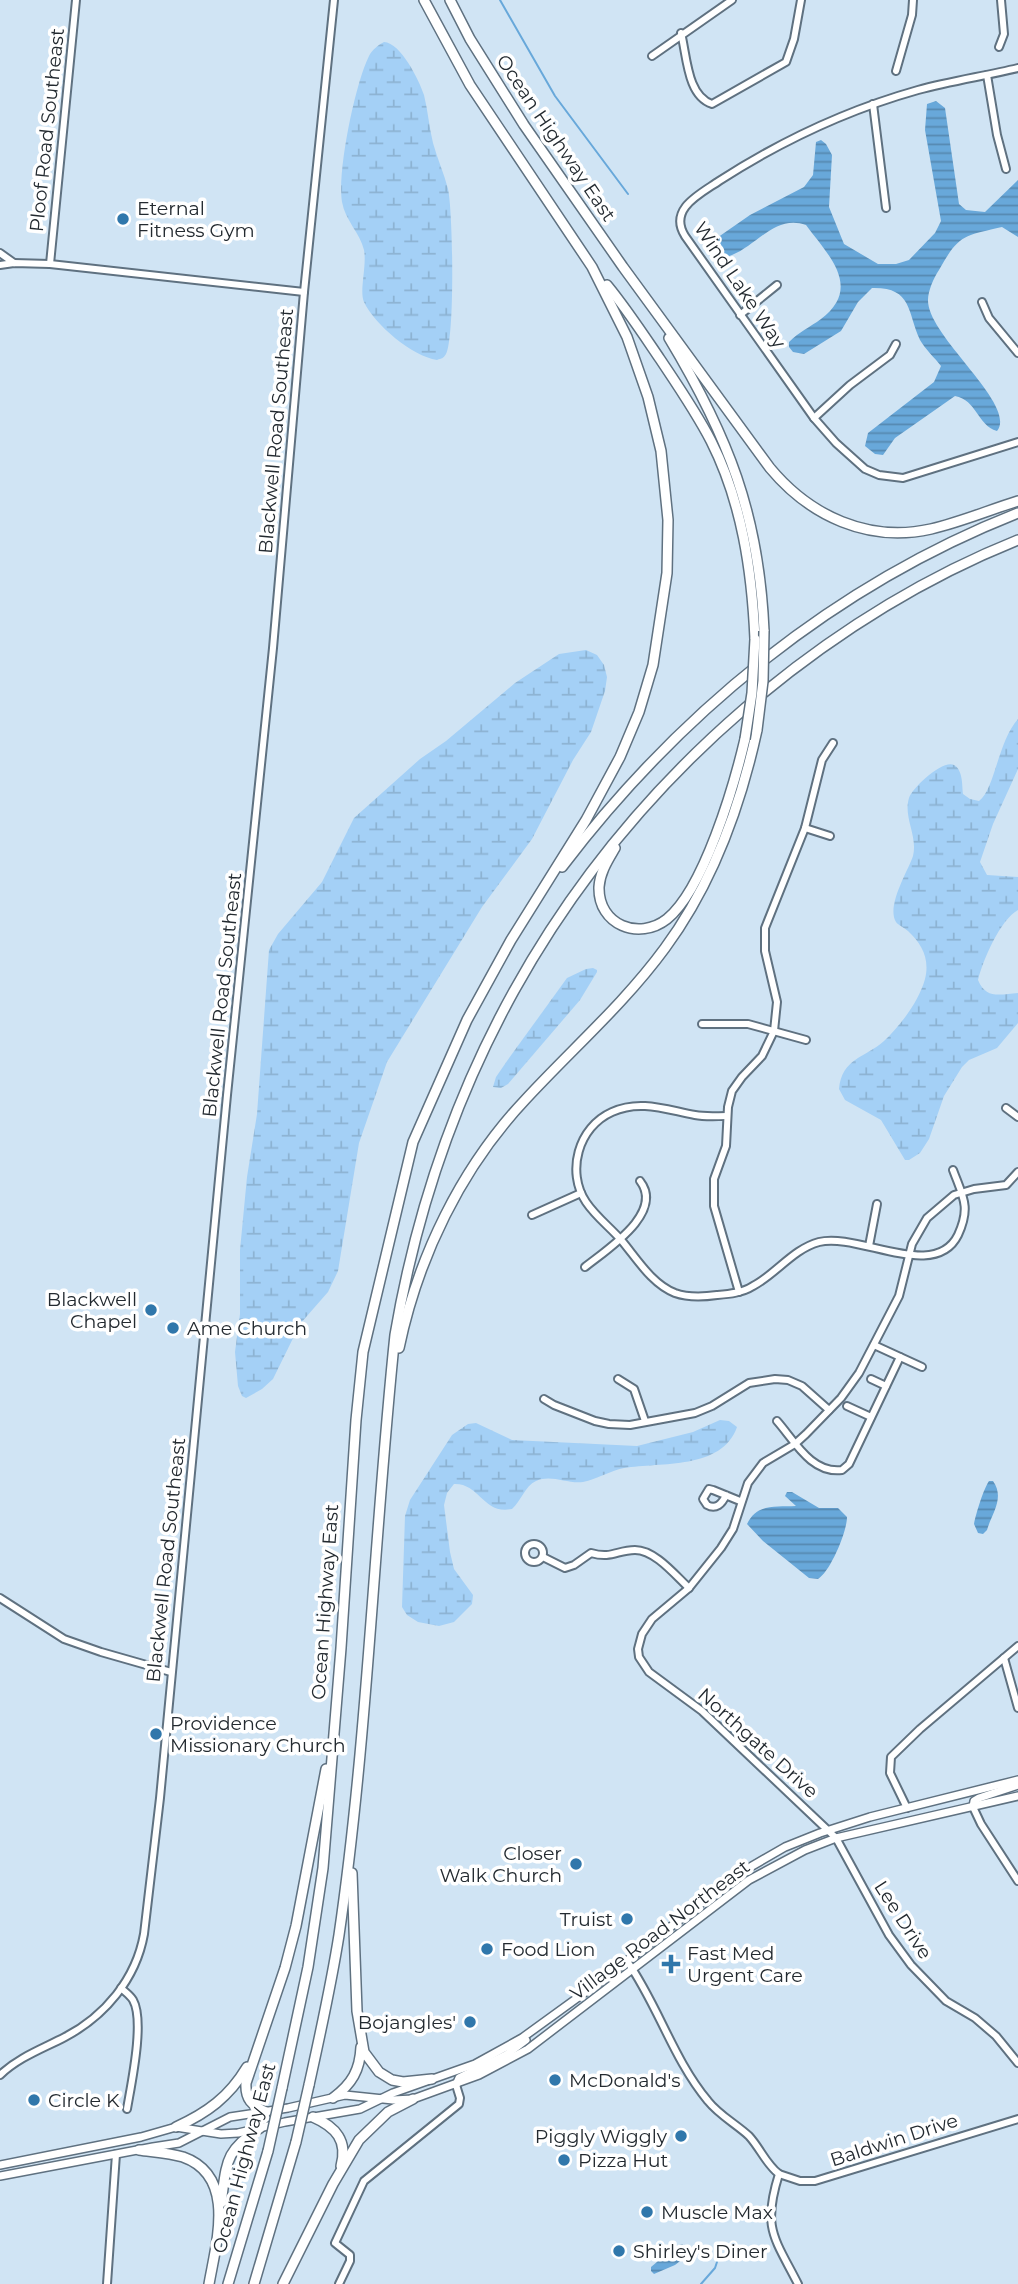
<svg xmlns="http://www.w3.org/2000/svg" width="1018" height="2284" viewBox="0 0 1018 2284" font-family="Montserrat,sans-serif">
	<defs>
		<pattern id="wetland-marsh" width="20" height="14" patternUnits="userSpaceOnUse" patternTransform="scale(1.75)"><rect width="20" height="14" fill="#a4d0f6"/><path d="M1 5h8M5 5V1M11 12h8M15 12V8" fill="none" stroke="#8db3d3"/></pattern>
		<pattern id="water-rules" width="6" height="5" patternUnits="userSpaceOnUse" patternTransform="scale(1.75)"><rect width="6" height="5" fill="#68a8da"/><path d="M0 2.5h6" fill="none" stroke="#5589b1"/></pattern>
	</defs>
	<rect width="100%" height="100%" fill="#d0e4f4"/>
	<g fill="url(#wetland-marsh)">
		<path d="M384 42C401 43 419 80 424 95 428 111 429 127 433 143 437 158 444 173 448 189 453 211 455 337 446 354 443 359 442 358 437 360 412 356 375 325 364 302 359 291 367 266 364 250 360 233 345 220 342 202 337 172 355 84 369 56 372 50 378 45 384 42Z"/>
		<polygon points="586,650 597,655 604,665 607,677 605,691 591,732 573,760 532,839 482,907 387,1062 359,1143 338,1271 328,1292 300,1324 273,1379 262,1389 246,1398 242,1396 238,1386 235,1352 240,1314 240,1250 247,1177 257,1114 269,950 278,934 322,882 354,818 420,759 446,741 515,683 559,654"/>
		<path d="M1018 719V769L993 824 980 862 987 875 1018 877V910C1000 920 983 960 978 980 986 1000 1001 994 1018 993V1023L997 1048 969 1060 962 1067 944 1096 929 1139 920 1153 909 1160H905L881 1120 845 1100 839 1089C842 1058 865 1058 884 1041 901 1025 919 1001 925 979 930 959 922 944 908 931 905 928 898 925 896 922 886 906 908 871 913 856 918 836 903 817 909 798 912 788 943 759 954 765 963 770 962 785 963 794L970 799 979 801C995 789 998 741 1018 719Z"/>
		<polygon points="593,968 597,970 597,972 580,1000 508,1084 501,1088 493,1087 496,1077 507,1061 567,978 586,969"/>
		<path d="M720 1420 729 1421 737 1427C722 1470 661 1462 624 1468 610 1471 597 1479 583 1482 567 1484 551 1474 536 1481 525 1486 521 1501 512 1509 483 1515 480 1483 454 1484L447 1493 444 1505 450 1552 454 1569 473 1595 472 1604 454 1622 439 1626 418 1622 407 1615 402 1607 405 1516 410 1500 452 1435 468 1424 476 1423 512 1440 637 1446 693 1432Z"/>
	</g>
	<g fill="url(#water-rules)">
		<path d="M936 101 945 108 959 204 966 210 985 212 1018 180V237L1002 227C964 236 959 234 939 270 934 277 928 291 928 300 927 336 1018 405 997 431 977 425 977 400 955 396L895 438 883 455 875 454 865 446 868 433 934 382 941 366C935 358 925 349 920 340 907 311 912 287 872 288L858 302 841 331 804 354 793 352 789 347V342C799 332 810 327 821 319 863 287 828 255 806 225 776 214 757 245 732 255 725 258 717 257 710 256L707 249 714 240 750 215 804 187 813 175 816 142 821 140 826 144 832 155 829 207 844 244 878 264H896L909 260 935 233 941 221 925 130 927 104Z"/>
		<path d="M989 1481H993C1005 1498 992 1513 987 1530L983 1534 978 1533 974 1524C976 1513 984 1488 989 1481Z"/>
		<path d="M787 1492H792L819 1508H838L847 1517C847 1532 830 1572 818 1579L809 1578 763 1541 747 1524C757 1503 776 1507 796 1506L785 1496Z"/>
		<polygon points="682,2244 687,2248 688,2255 675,2265 654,2274 651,2271 651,2267 676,2246"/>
	</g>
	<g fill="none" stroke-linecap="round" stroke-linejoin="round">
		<g stroke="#68a8da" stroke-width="2">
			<polyline points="500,0 555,96 628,194"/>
			<polyline points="701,2284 715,2268 717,2262"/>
		</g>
		<g stroke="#5f7180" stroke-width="10">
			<g id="minor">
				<path d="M681 33C687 56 687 96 712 104L786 62 794 39 801 0"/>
				<polyline points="999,47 1004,34 1001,0"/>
				<polyline points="652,56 732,0"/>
				<path d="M1018 68C985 76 951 81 918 90 847 110 781 141 719 181 700 194 668 209 685 236L814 418 836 443 865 469 879 475 903 478 1018 442"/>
				<polyline points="896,71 912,15 913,0"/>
				<polyline points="987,75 997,135 1006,169"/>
				<polyline points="873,104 886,208"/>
				<polyline points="0,253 14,263"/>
				<polyline points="50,264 76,0"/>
				<polyline points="0,265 14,263 50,264 304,292"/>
				<polyline points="982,302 989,318 1018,353"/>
				<polyline points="740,315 777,285"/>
				<polyline points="814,418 850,385 890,355 896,344"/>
				<polyline points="805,828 830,836"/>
				<polyline points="702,1024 748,1024 806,1040"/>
				<polyline points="1006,1108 1018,1117"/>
				<path d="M727 1116C716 1116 705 1117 695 1115 667 1110 640 1099 612 1112 578 1127 566 1172 586 1202 596 1217 611 1228 622 1241 637 1259 652 1284 675 1293 689 1298 703 1297 717 1295 729 1294 742 1293 753 1286 776 1274 793 1249 819 1242 858 1232 935 1282 958 1235 971 1207 963 1197 953 1170"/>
				<polyline points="1018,1172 1006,1185 974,1189 954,1195 927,1218 912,1244 899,1296 859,1373 841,1398 806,1434 795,1444 763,1463 748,1483 733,1529 721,1548 689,1588 652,1619 642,1634 638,1649 639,1657 649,1672 702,1711 836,1838 889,1935 911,1965 946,2001 975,2018 996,2036 1018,2063"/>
				<polyline points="532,1215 581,1193"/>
				<polyline points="869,1246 877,1204"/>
				<path d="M585 1267C606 1250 665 1213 640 1181"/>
				<polyline points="739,1292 714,1206 714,1179 726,1146 728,1107 732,1091 742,1077 762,1056 774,1031 777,1002 765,951 765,928 805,828 822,760 833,743"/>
				<polyline points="874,1345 922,1367"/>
				<polyline points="618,1379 634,1389 645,1421"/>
				<polyline points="871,1379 886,1386"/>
				<polyline points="544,1399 554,1405 595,1421 609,1424 630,1425 695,1413 712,1406 749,1383 775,1379 788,1380 802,1386 829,1410"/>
				<polyline points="847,1406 871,1417"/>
				<path d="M777 1421C794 1440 811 1474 842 1470L849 1464 900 1357"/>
				<path d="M726 1495C722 1504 716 1510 707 1505L703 1499 709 1489 713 1490 740 1501"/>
				<circle cx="534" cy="1553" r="9"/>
				<path d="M543 1557 565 1568 574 1565 591 1553C612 1559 617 1550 635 1550 655 1550 675 1575 689 1588"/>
				<polyline points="0,1598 64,1639 101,1652 171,1672"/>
				<polyline points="1004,1658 1018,1708"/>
				<polyline points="973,1807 981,1824 1018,1881"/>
				<polyline points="907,1808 890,1773 891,1757 920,1729 1018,1646"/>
				<path d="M627 1961C658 2005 673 2059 708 2101 719 2115 736 2124 749 2136 760 2148 766 2164 779 2174 762 2228 774 2237 798 2284"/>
				<path d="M121 1988C125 1992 130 1995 133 2000 145 2021 131 2085 127 2109"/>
				<path d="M0 2075C19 2057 42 2049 65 2037 105 2016 136 1979 144 1934L160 1798 227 1095 273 648 304 292 334 0"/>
				<polyline points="779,2174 800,2181 815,2181 1018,2119"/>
				<polyline points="107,2284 116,2154"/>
				<polyline points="339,2284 350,2261 350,2255 335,2243 364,2181 459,2104 460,2098 456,2085"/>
			</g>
		</g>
		<g stroke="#5f7180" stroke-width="10">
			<g id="major">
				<polyline points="973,1807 974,1801 979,1798 1018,1785"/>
				<polyline points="456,2085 459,2078 506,2055 526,2040"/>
				<polyline points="0,2165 141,2137 176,2127 221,2134 238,2133 285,2122 360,2109 393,2093 475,2064 522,2038 602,1980 740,1873 785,1847 820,1833 870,1817 1018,1780"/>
				<polyline points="0,2176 153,2147 179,2143 230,2117 288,2108 345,2095 393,2100 413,2099 479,2075 528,2049 749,1880 805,1850 836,1838 1018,1796"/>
			</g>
		</g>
		<g stroke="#5f7180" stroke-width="12">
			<g id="highway">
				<path d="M450 0 470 39 524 125 623 267 770 468C810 516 868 543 931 529 961 522 989 510 1018 501"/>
				<path d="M607 285C626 308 643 334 660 359 678 386 696 412 711 441 742 502 752 571 755 639"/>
				<path d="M669 338C728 436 759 514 764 631"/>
				<path d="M615 848C608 860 600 872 599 887 598 925 639 941 667 919 704 889 734 786 745 739"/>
				<path d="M562 867C680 712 835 585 1018 513"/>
				<path d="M399 1348C418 1257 461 1168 525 1100 572 1049 624 1004 665 948 713 883 740 808 757 730"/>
				<polyline points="352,1873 357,2011 364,2052 379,2072 392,2080 403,2082 432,2079"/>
				<path d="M309 2085C320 2035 331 1986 339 1935 368 1736 374 1534 395 1335 437 1088 554 873 744 709 826 639 918 580 1018 540"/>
				<polyline points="282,2088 308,1967 323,1868 341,1648 356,1420 363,1352 413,1142 467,1020 511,940 586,820 620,757 639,712 653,665 667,573 668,520 661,451 648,397 627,337 592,267 470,85 424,0"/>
				<path d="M333 2098C352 2084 360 2070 361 2047"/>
				<path d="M266 2112C252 2106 245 2099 246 2083L285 1968 296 1926 326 1769"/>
				<path d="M313 2117C336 2127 348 2141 341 2166"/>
				<path d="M176 2127C207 2113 229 2097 247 2067"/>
				<path d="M139 2150C153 2152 169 2153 183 2157 237 2176 216 2243 209 2284"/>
				<path d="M221 2203C227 2163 224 2151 260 2128"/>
				<polyline points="228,2284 268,2151"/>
				<polyline points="254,2284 296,2142"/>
				<polyline points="283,2284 333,2184 359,2140 388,2112 413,2099"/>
			</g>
		</g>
		<use href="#minor" stroke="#fff" stroke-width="6"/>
		<use href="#major" stroke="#fff" stroke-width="7"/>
		<use href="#highway" stroke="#fff" stroke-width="9"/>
		<g stroke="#5f7180" stroke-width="12" stroke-linecap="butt">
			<g id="highway-bridge">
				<polyline points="757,730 763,681 764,631"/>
				<polyline points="745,739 752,693 755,639"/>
				<polyline points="296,2142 309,2085"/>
				<polyline points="268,2151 282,2088"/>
			</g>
		</g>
		<use href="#highway-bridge" stroke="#fff" stroke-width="9"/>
	</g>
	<g fill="#3077ab" stroke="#fff" stroke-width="2.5">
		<circle cx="123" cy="219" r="7"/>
		<circle cx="151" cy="1310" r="7"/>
		<circle cx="173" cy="1328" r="7"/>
		<circle cx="156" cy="1734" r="7"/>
		<circle cx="576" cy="1864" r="7"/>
		<circle cx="627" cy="1919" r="7"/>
		<circle cx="487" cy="1949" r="7"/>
		<path d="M667.5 1953.5h7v7h7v7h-7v7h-7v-7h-7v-7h7z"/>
		<circle cx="470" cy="2022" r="7"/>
		<circle cx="555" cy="2080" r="7"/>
		<circle cx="34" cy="2100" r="7"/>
		<circle cx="681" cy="2136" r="7"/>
		<circle cx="564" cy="2160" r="7"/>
		<circle cx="647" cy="2212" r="7"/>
		<circle cx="619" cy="2251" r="7"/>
	</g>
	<g text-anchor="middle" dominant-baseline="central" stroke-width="7" stroke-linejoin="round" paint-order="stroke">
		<g font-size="19" fill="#232a30" stroke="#fff">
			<text transform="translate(47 130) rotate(-84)">Ploof Road Southeast</text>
			<text transform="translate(556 138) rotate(56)">Ocean Highway East</text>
			<text transform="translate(740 285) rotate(56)">Wind Lake Way</text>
			<text transform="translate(276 431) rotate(-85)">Blackwell Road Southeast</text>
			<text transform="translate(222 995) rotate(-84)">Blackwell Road Southeast</text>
			<text transform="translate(166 1560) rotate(-84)">Blackwell Road Southeast</text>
			<text transform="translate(325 1602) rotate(-86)">Ocean Highway East</text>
			<text transform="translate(758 1743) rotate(42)">Northgate Drive</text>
			<text transform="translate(903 1920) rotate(57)">Lee Drive</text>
			<text transform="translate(660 1930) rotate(-37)">Village Road Northeast</text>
			<text transform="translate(894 2140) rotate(-18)">Baldwin Drive</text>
			<text transform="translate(244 2158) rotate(-75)">Ocean Highway East</text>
		</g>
		<g font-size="19" fill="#232a30" stroke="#fff" text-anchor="start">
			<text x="137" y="208">Eternal<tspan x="137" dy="22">Fitness Gym</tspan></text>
			<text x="137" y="1299" text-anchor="end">Blackwell<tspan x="137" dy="22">Chapel</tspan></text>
			<text x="187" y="1328">Ame Church</text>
			<text x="170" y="1723">Providence<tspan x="170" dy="22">Missionary Church</tspan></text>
			<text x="562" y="1853" text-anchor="end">Closer<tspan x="562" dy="22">Walk Church</tspan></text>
			<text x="613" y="1919" text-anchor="end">Truist</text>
			<text x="501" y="1949">Food Lion</text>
			<text x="687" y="1953">Fast Med<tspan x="687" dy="22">Urgent Care</tspan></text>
			<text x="456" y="2022" text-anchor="end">Bojangles'</text>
			<text x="569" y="2080">McDonald's</text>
			<text x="48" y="2100">Circle K</text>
			<text x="667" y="2136" text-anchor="end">Piggly Wiggly</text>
			<text x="578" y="2160">Pizza Hut</text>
			<text x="661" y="2212">Muscle Max</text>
			<text x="633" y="2251">Shirley's Diner</text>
		</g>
	</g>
</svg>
